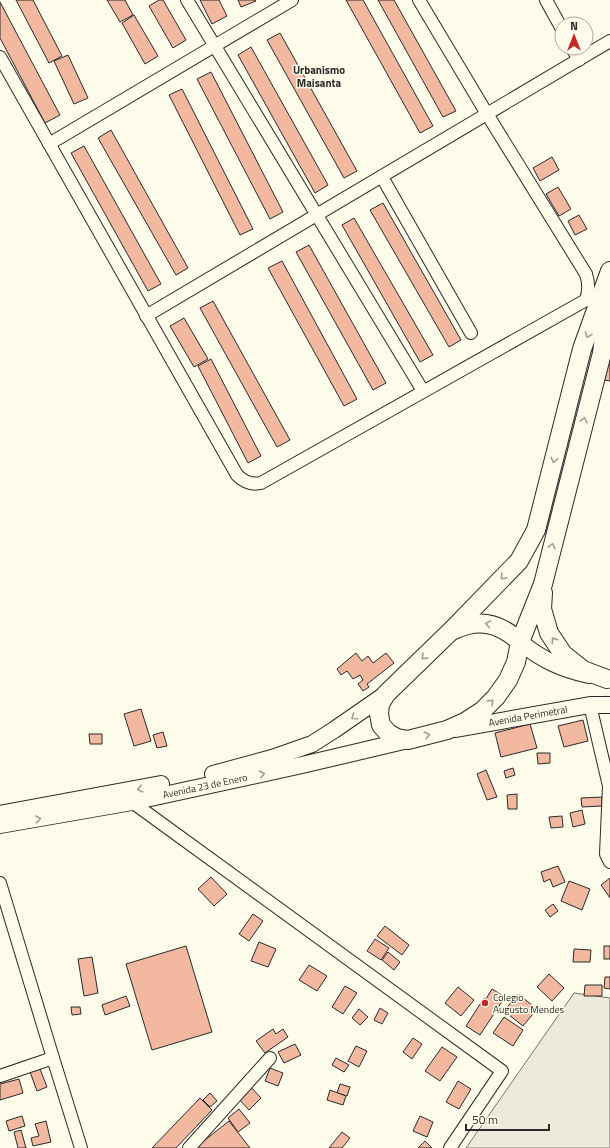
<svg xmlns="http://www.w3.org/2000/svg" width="610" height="1148" viewBox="0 0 610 1148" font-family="'Titillium Web',sans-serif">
	<rect width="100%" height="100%" fill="#fdfbea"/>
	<polygon fill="#ecebdb" stroke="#74746e" points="574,993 610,998 610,1148 466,1148"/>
	<g fill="#f2b8a0" stroke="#2b2b2b">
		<polygon points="16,0 33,0 62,56 49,63"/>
		<polygon points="107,0 125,0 133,15 120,22"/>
		<polygon points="159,0 163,0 186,40 173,48 149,6"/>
		<polygon points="200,0 219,0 227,16 212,24"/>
		<polygon points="238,0 255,0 256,1 241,7"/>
		<polygon points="346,0 363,0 433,126 420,133"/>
		<polygon points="378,0 394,0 456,111 443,117"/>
		<polygon points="0,2 60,115 45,123 0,38"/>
		<polygon points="134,15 158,56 145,64 122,23"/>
		<polygon points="280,33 357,171 344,178 267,40"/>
		<polygon points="251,47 328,185 315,193 238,55"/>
		<polygon points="68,55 88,98 74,104 54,61"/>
		<polygon points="211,72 283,212 270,219 197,79"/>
		<polygon points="182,89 253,229 240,235 169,95"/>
		<polygon points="111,130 188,268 176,275 98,138"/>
		<polygon points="84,146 161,284 148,291 71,153"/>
		<polygon points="552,157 559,170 540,181 533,168"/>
		<polygon points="558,187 571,209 559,216 546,194"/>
		<polygon points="383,203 461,340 449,347 370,210"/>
		<polygon points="579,215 587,229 575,235 568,221"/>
		<polygon points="354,218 433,355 420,362 342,225"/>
		<polygon points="309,245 386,383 373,390 296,252"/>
		<polygon points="282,261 357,399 344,406 268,268"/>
		<polygon points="213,301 290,440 277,447 200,308"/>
		<polygon points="184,318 208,359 194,367 170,326"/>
		<polygon points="211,359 261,456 248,463 198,366"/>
		<polygon points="606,363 610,364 610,381 604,380"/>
		<polygon points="356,653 362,661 368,656 373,663 386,653 394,663 367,684 369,687 363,691 358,684 363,680 360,675 353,679 347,671 341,675 337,669"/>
		<polygon points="141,709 151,741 134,746 124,714"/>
		<polygon points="583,720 588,741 564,747 558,726"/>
		<polygon points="530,724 537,748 501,757 495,733"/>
		<polygon points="163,732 167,746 157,748 153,735"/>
		<polygon points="89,734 102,734 102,744 90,744"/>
		<polygon points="537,753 550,753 550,763 538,764"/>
		<polygon points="513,768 515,775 506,778 504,771"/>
		<polygon points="486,770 497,797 487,800 477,774"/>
		<polygon points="517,794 517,809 508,809 507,795"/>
		<polygon points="602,797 602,806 582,807 581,798"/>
		<polygon points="582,810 585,824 573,827 570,813"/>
		<polygon points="562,816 563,827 551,828 549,817"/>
		<polygon points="558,866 565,882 553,887 550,879 544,882 541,872"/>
		<polygon points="211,877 227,894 214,906 198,889"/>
		<polygon points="610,878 610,898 601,885"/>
		<polygon points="569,881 590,889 582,910 561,901"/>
		<polygon points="553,904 558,911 550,917 545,910"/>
		<polygon points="253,914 263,921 249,941 239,934"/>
		<polygon points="385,926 409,945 402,955 377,936"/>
		<polygon points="375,939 389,948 381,960 367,951"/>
		<polygon points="259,942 276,949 268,967 251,961"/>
		<polygon points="186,946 212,1032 152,1050 126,964"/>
		<rect x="604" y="946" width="6" height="13"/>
		<polygon points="574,949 591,950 590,962 573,962"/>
		<polygon points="388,952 400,962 394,970 382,960"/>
		<polygon points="92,957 98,993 84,996 78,959"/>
		<polygon points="309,965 327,976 317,991 299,980"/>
		<polygon points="549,974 564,988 552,1001 537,987"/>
		<polygon points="605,977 610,977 610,989 604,988"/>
		<polygon points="585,985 602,985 602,996 584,996"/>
		<polygon points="345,986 357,993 343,1014 332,1007"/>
		<polygon points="458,987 474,1000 461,1016 445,1003"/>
		<polygon points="492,989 505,997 480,1035 466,1026 484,998 486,999"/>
		<polygon points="518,994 537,1009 523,1026 504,1011"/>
		<polygon points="126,996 130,1006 105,1015 102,1005"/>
		<polygon points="71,1007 80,1007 81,1014 72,1015"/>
		<polygon points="380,1008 388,1013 382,1024 374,1020"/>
		<polygon points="359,1009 368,1017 360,1025 352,1018"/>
		<polygon points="504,1017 523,1030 513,1046 493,1033"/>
		<polygon points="273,1029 276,1034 283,1029 288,1037 265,1053 256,1041"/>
		<polygon points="413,1038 422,1044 412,1059 403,1052"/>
		<polygon points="295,1044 301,1055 284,1063 278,1052"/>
		<polygon points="356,1046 367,1051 359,1067 348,1061"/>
		<polygon points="442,1047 457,1057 440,1081 425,1071"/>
		<polygon points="336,1058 349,1065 344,1072 332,1065"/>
		<polygon points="270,1068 283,1073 278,1086 265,1081"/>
		<polygon points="40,1069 47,1087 37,1091 30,1072"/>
		<polygon points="19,1079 23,1093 0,1100 0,1084"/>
		<polygon points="458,1081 471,1089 459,1109 446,1102"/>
		<polygon points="248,1084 261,1098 249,1110 236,1096"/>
		<polygon points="340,1084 350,1087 347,1096 337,1093"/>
		<polygon points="330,1090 346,1096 343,1105 327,1100"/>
		<polygon points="210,1093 217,1101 210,1107 203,1100"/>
		<polygon points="200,1098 212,1110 176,1148 152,1148"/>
		<polygon points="239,1109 250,1123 238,1132 228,1118"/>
		<polygon points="22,1116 25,1126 9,1131 6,1121"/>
		<polygon points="420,1116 433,1122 427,1137 413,1131"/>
		<polygon points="46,1121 51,1142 33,1146 31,1138 39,1136 35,1124"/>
		<polygon points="229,1121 250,1148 195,1148"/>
		<polygon points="21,1130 26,1148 18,1148 14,1132"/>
		<polygon points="342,1132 350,1138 342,1148 329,1148"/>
		<polygon points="425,1141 432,1148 418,1148"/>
	</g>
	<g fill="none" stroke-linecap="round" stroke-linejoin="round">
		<g stroke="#2b2b2b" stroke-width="14">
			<g id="minor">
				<polyline points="187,0 423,391"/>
				<polyline points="546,0 562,29"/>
				<polyline points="572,48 579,60"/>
				<path d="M0 57 237 475C244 482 252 485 261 483L586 300C589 291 589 283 586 274L487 114 419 0"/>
				<polyline points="49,144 292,0"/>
				<polyline points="382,177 471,333"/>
				<polyline points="146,316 610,41"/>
				<polyline points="590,705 609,786 606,854 610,862"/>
				<polyline points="132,802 502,1071 450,1148"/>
				<polyline points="0,883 53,1058 81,1148"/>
				<polyline points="0,1076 53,1058"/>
				<polyline points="189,1148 270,1058"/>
			</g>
		</g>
		<g stroke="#2b2b2b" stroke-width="18">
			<g id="major">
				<path d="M520 642C542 660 562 669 589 675"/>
				<polyline points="456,729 590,705 610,705"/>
				<polyline points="213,774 272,758 312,744 334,730 386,694"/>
				<polyline points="0,814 161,784"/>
				<polyline points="0,825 132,802 302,765 408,740"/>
			</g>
		</g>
		<g stroke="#2b2b2b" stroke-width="20">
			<g id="highway">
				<polyline points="610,271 582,349 536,530 519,561 452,630 386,694 380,704 379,714 381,725 388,733 397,738 408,740 447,730 465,722 482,711 496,697 508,680 516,662 520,642 543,584 602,353 610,288"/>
				<polyline points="543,593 542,609 549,633 563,654 583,670 607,679"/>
				<path d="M454 630C479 618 500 623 520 642"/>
			</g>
		</g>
		<use href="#minor" stroke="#fdfbea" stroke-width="12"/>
		<use href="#major" stroke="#fdfbea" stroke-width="16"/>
		<use href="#highway" stroke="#fdfbea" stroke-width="18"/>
	</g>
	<defs><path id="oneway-chevron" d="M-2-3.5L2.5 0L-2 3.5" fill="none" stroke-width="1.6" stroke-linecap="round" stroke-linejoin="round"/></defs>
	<g stroke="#9e9d94">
		<use href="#oneway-chevron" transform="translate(588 335) rotate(110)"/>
		<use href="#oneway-chevron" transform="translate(584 420) rotate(-76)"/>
		<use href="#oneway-chevron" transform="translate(554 460) rotate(104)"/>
		<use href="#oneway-chevron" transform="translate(552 546) rotate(-76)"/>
		<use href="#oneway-chevron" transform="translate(503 577) rotate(134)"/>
		<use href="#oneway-chevron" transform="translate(488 624) rotate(-170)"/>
		<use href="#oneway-chevron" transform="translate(554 640) rotate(-124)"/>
		<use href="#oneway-chevron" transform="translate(424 657) rotate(136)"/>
		<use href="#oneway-chevron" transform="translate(491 702) rotate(-45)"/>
		<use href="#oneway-chevron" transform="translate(354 717) rotate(145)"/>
		<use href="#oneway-chevron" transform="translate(427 735) rotate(-14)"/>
		<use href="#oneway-chevron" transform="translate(262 774) rotate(-12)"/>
		<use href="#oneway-chevron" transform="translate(140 789) rotate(168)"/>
		<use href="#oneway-chevron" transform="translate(38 819) rotate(-10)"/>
	</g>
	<circle fill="#c62828" stroke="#fdfbea" stroke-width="1.5" cx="485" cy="1003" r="4"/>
	<g text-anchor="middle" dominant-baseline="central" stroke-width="3" stroke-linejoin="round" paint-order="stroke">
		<g font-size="10" fill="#2b2b2b" stroke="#fdfbea">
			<text transform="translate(528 716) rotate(-10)">Avenida Perimetral</text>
			<text transform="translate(205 786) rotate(-12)">Avenida 23 de Enero</text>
		</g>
		<g font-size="10" fill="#2b2b2b" stroke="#fdfbea" text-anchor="start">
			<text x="493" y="997">Colegio<tspan x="493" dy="12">Augusto Mendes</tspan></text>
		</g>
		<g font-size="11" font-weight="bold" fill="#2b2b2b" stroke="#fdfbea">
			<text x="319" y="70">Urbanismo<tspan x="319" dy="13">Maisanta</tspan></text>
		</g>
	</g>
	<g transform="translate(574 36)"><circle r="19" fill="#fdfbea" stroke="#a9a89e"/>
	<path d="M0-3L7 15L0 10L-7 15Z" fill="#c62828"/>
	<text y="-6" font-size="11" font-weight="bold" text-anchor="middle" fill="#2b2b2b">N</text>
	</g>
	<path d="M466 1124v6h83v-6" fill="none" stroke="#2b2b2b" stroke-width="2"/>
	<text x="472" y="1124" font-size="12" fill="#2b2b2b" stroke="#fdfbea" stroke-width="3" paint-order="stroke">50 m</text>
</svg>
